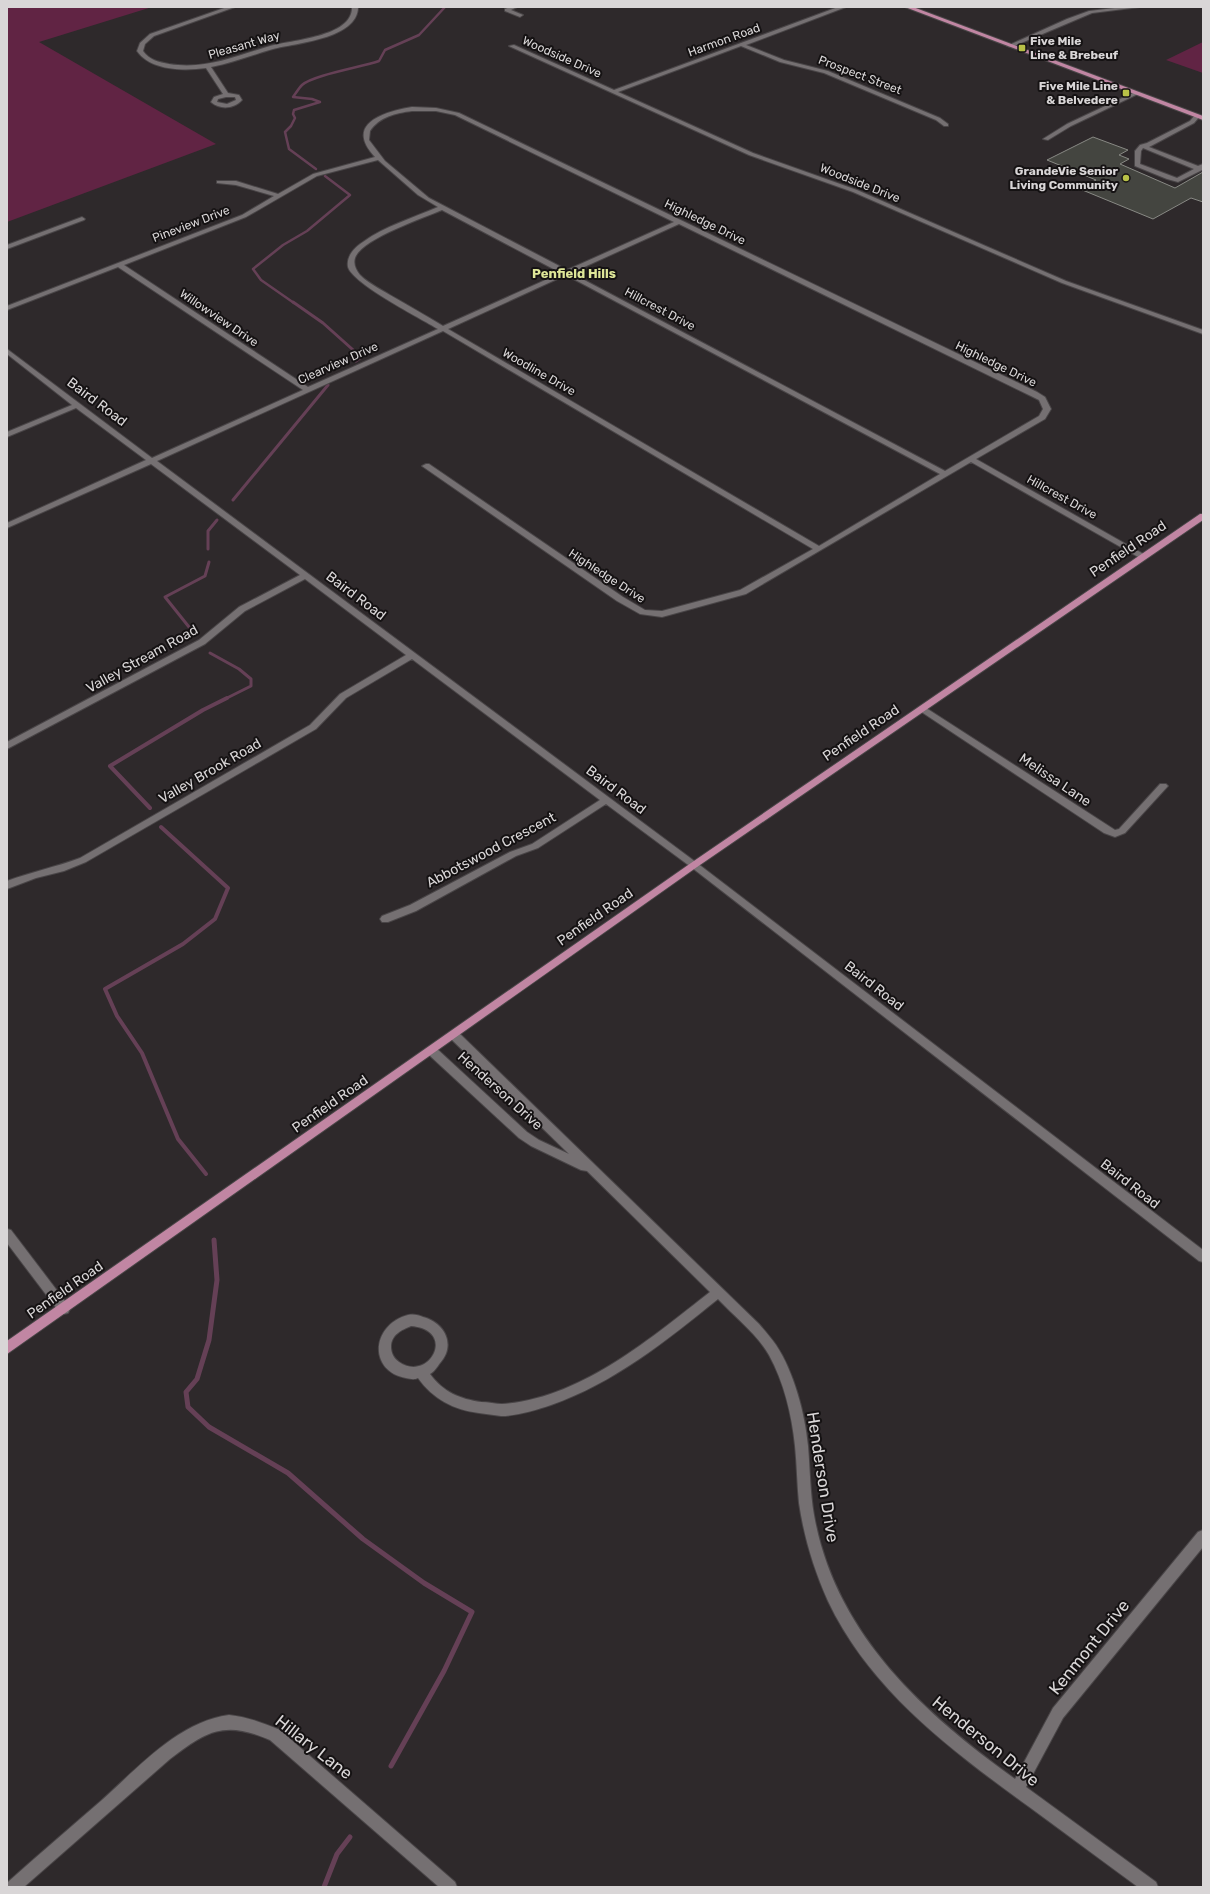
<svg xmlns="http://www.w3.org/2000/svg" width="1210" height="1894" viewBox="0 0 1210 1894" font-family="Rubik,sans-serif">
	<rect width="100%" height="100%" fill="#2e292b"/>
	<g fill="#612444">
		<polygon points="7,7 152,7 39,42 216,144 7,222"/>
		<polygon points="1203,42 1203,73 1166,60"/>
	</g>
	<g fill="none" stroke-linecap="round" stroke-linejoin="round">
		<g stroke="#654056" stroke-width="2.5">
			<path d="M316 169 289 149 285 132 291 126 295 118 293 114 294 110 320 102 312 99 293 97C296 93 299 88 302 85 313 75 362 67 379 61L385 50 419 35 445 7"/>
			<polyline points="294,303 261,280 253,269 283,245 307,231 350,195 325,176"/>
		</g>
		<g stroke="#654056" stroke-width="3">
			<polyline points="293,302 323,323 361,357 356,361"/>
			<polyline points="233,500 328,385"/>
			<polyline points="208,549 208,531 217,520"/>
			<polyline points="193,632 165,597 205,576 209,562"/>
			<polyline points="210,653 239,669 251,679 251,686 225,699"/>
		</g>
		<g stroke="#654056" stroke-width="4">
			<polyline points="150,808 110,766 203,710 227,698"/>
			<polyline points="161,827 228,888 215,919 183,944 105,989 117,1016 142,1053 178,1139 206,1174"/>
		</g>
		<g stroke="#654056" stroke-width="5">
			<polyline points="214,1240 217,1280 209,1340 197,1379 186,1392 188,1407 209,1427 288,1473 363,1539 424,1583 472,1612 444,1671 391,1766"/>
			<polyline points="324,1887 337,1854 350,1837"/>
		</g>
	</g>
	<polygon fill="#444540" stroke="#888984" points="1093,137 1128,150 1119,155 1129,159 1120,164 1175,188 1203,172 1203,202 1191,198 1153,219 1080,189 1096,180 1047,160"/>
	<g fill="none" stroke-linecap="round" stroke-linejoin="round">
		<g stroke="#494547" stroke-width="2">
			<g id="minor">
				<path d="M227 7H235L154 36 145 44 143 51C149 60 159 62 169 64 206 70 235 56 270 46 291 40 353 37 352 7H358C358 39 295 43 273 49 252 55 232 63 211 67L228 93 239 95 242 100C234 109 220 110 211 102L214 97 223 94 206 68C184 71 151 71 137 51L140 43 150 34ZM226 97H235L236 100 227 104 217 102 218 99Z"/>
				<polygon points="510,7 517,7 511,10 523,15 520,17 505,11 505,9"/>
				<polygon points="838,7 846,7 746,45 784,60 828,71 940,118 948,124 948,126 944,126 936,120 824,73 780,62 741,46 618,92 753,153 857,190 1066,281 1203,330 1203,334 1062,283 853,192 749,155 509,46 514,45 614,90"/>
				<polygon points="1123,7 1140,7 1092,13 1012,47 1007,46 1067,19 1089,11"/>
				<polygon points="1135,92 1140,93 1071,126 1048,140 1043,139 1067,124"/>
				<path d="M412 107 436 108 459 113 1037 392 1045 397 1051 409 1045 419 976 459 1147 556 1143 558H1140L971 462 746 594 662 617 640 614 617 601 422 466 426 464H429L623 597 645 610 662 611 740 590 813 549 443 331 157 461 697 863 1203 1250V1262L1199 1261 691 867 606 804 538 848 516 856 416 911 388 922H382L380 919 382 916 410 905 510 852 532 844 600 800 412 659 346 698 316 729 86 862 64 871 36 878 7 889V881C31 872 56 867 80 858L310 725 340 694 406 655 305 579 245 611 205 644 7 749V742L199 640 239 607 300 575 151 464 7 528V523L146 460 76 408 7 437V432L72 405 7 354V349L152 458 303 390 118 267 7 310V306L242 215 274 196 236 185 217 183V181H236L278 194 313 174 375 157C344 124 383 112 412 107ZM412 111H436L455 115 674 222 567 270 429 198 385 161 369 140 370 131C379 117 396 113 412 111ZM378 160 418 195 438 207C413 218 385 226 363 242 355 247 346 256 348 267 353 284 420 318 438 329L308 387 124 265 246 217 317 176ZM442 210 561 273 443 326C426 316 408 305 390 295 380 289 368 283 360 275 356 270 353 264 355 258 361 239 424 218 442 210ZM679 224 1031 396 1039 400 1043 409 1039 416 945 471 571 273ZM566 275 940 474 819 546 448 329Z"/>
				<path d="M1195 115 1200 116 1194 123 1149 147 1198 166 1203 164 1202 170 1178 182 1167 179 1135 166V151L1140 145 1147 143 1190 121ZM1143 148 1194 169 1177 178 1140 164 1141 151Z"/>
				<polygon points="82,217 85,219 84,220 7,249 7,245"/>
				<polygon points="923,706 1115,830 1119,829 1160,784 1166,784 1168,786 1125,833 1115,837 1104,833 920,711 919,709"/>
				<path d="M454 1031 458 1032 759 1324C765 1331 771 1338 776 1345 794 1372 805 1414 808 1446 810 1469 810 1492 814 1515 835 1633 922 1712 1015 1779L1053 1708 1198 1532 1203 1530V1547L1063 1718 1026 1787 1156 1882 1158 1887H1138C1101 1860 1065 1833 1028 1806 951 1750 870 1690 828 1601 814 1570 804 1537 799 1503 797 1484 797 1465 795 1446 792 1416 784 1382 769 1355 757 1334 735 1317 718 1299 666 1341 614 1383 551 1405 536 1410 517 1416 501 1416 494 1415 486 1414 479 1413 454 1410 433 1399 418 1378 414 1380 411 1379 406 1378 368 1371 371 1325 408 1315 413 1314 419 1315 423 1317 445 1323 456 1345 440 1363 437 1367 434 1372 430 1374 443 1392 460 1399 481 1402 488 1402 496 1404 502 1404 580 1399 651 1338 710 1292L587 1171 581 1170 531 1146 519 1138 428 1054 427 1051 428 1048H436L527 1132 539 1140 569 1154 450 1038 449 1035 450 1032ZM411 1326C458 1330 429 1383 399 1362 389 1355 388 1340 398 1333 401 1330 407 1328 411 1326Z"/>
				<polygon points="7,1229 11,1230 68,1305 70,1309 68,1313 64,1314 60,1313 7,1243"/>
				<path d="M229 1715C248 1717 263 1723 280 1730L455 1882 457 1887H439L270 1740C224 1720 207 1731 170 1759L24 1887H7L8 1882C39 1854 71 1827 102 1800 139 1767 178 1722 229 1715Z"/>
			</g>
		</g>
		<g stroke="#494547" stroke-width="2">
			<g id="major">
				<polygon points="905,7 913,7 1203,116 1203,120"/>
				<polygon points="1200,514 1203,514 1203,520 697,867 7,1354 7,1341 691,863"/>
			</g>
		</g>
		<use href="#minor" fill="#757072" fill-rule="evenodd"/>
		<use href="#major" fill="#c186a3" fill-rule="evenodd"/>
	</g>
	<g fill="#b8c147" stroke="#151213" stroke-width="1.5">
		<rect x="1018" y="44" width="8" height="8" rx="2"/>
		<rect x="1122" y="89" width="8" height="8" rx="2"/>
		<circle cx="1126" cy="178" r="4"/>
	</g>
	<g text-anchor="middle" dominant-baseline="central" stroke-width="4" stroke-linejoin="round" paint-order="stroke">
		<g font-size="12" fill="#d9d6d7" stroke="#151213">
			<text transform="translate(724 40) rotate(-20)">Harmon Road</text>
			<text transform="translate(244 45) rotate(-16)">Pleasant Way</text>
			<text transform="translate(562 57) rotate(24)">Woodside Drive</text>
			<text transform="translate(860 75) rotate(21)">Prospect Street</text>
			<text transform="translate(860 183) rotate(22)">Woodside Drive</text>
			<text transform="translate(705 222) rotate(26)">Highledge Drive</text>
			<text transform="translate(191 224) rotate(-21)">Pineview Drive</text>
			<text transform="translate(660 309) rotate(28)">Hillcrest Drive</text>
			<text transform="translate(219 318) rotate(34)">Willowview Drive</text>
			<text transform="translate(338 363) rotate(-24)">Clearview Drive</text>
			<text transform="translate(996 364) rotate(26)">Highledge Drive</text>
			<text transform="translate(539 372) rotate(30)">Woodline Drive</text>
			<text transform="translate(1062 497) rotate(29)">Hillcrest Drive</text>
			<text transform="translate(607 576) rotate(33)">Highledge Drive</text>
		</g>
		<g font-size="12" font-weight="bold" fill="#d9d6d7" stroke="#151213" text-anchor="end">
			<text x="1030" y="41" text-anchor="start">Five Mile<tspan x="1030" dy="14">Line &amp; Brebeuf</tspan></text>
			<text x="1118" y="86">Five Mile Line<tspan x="1118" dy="14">&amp; Belvedere</tspan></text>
			<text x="1118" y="171">GrandeVie Senior<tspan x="1118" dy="14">Living Community</tspan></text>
		</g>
		<g font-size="13" font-weight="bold" fill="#dee698" stroke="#151213">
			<text x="574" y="273">Penfield Hills</text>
		</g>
		<g font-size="14" fill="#d9d6d7" stroke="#151213">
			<text transform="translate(97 402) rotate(37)">Baird Road</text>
			<text transform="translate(1128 549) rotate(-34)">Penfield Road</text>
			<text transform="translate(356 596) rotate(37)">Baird Road</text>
			<text transform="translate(142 659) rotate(-29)">Valley Stream Road</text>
			<text transform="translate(861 733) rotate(-34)">Penfield Road</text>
			<text transform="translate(210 771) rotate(-30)">Valley Brook Road</text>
			<text transform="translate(1055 780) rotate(34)">Melissa Lane</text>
			<text transform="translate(616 790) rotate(37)">Baird Road</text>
			<text transform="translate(491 850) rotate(-28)">Abbotswood Crescent</text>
			<text transform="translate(595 917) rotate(-35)">Penfield Road</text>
			<text transform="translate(874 986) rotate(38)">Baird Road</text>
			<text transform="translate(500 1091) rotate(42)">Henderson Drive</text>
			<text transform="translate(330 1104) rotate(-35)">Penfield Road</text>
			<text transform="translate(1130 1184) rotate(38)">Baird Road</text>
			<text transform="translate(65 1290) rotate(-35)">Penfield Road</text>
		</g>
		<g font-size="17" fill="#d9d6d7" stroke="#151213">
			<text transform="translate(823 1477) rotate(81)">Henderson Drive</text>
			<text transform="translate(1089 1647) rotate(-51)">Kenmont Drive</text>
			<text transform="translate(986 1741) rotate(39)">Henderson Drive</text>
			<text transform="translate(314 1747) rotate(38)">Hillary Lane</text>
		</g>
	</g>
	<rect width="1210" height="1894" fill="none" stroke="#d9d6d7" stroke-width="16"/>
</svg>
